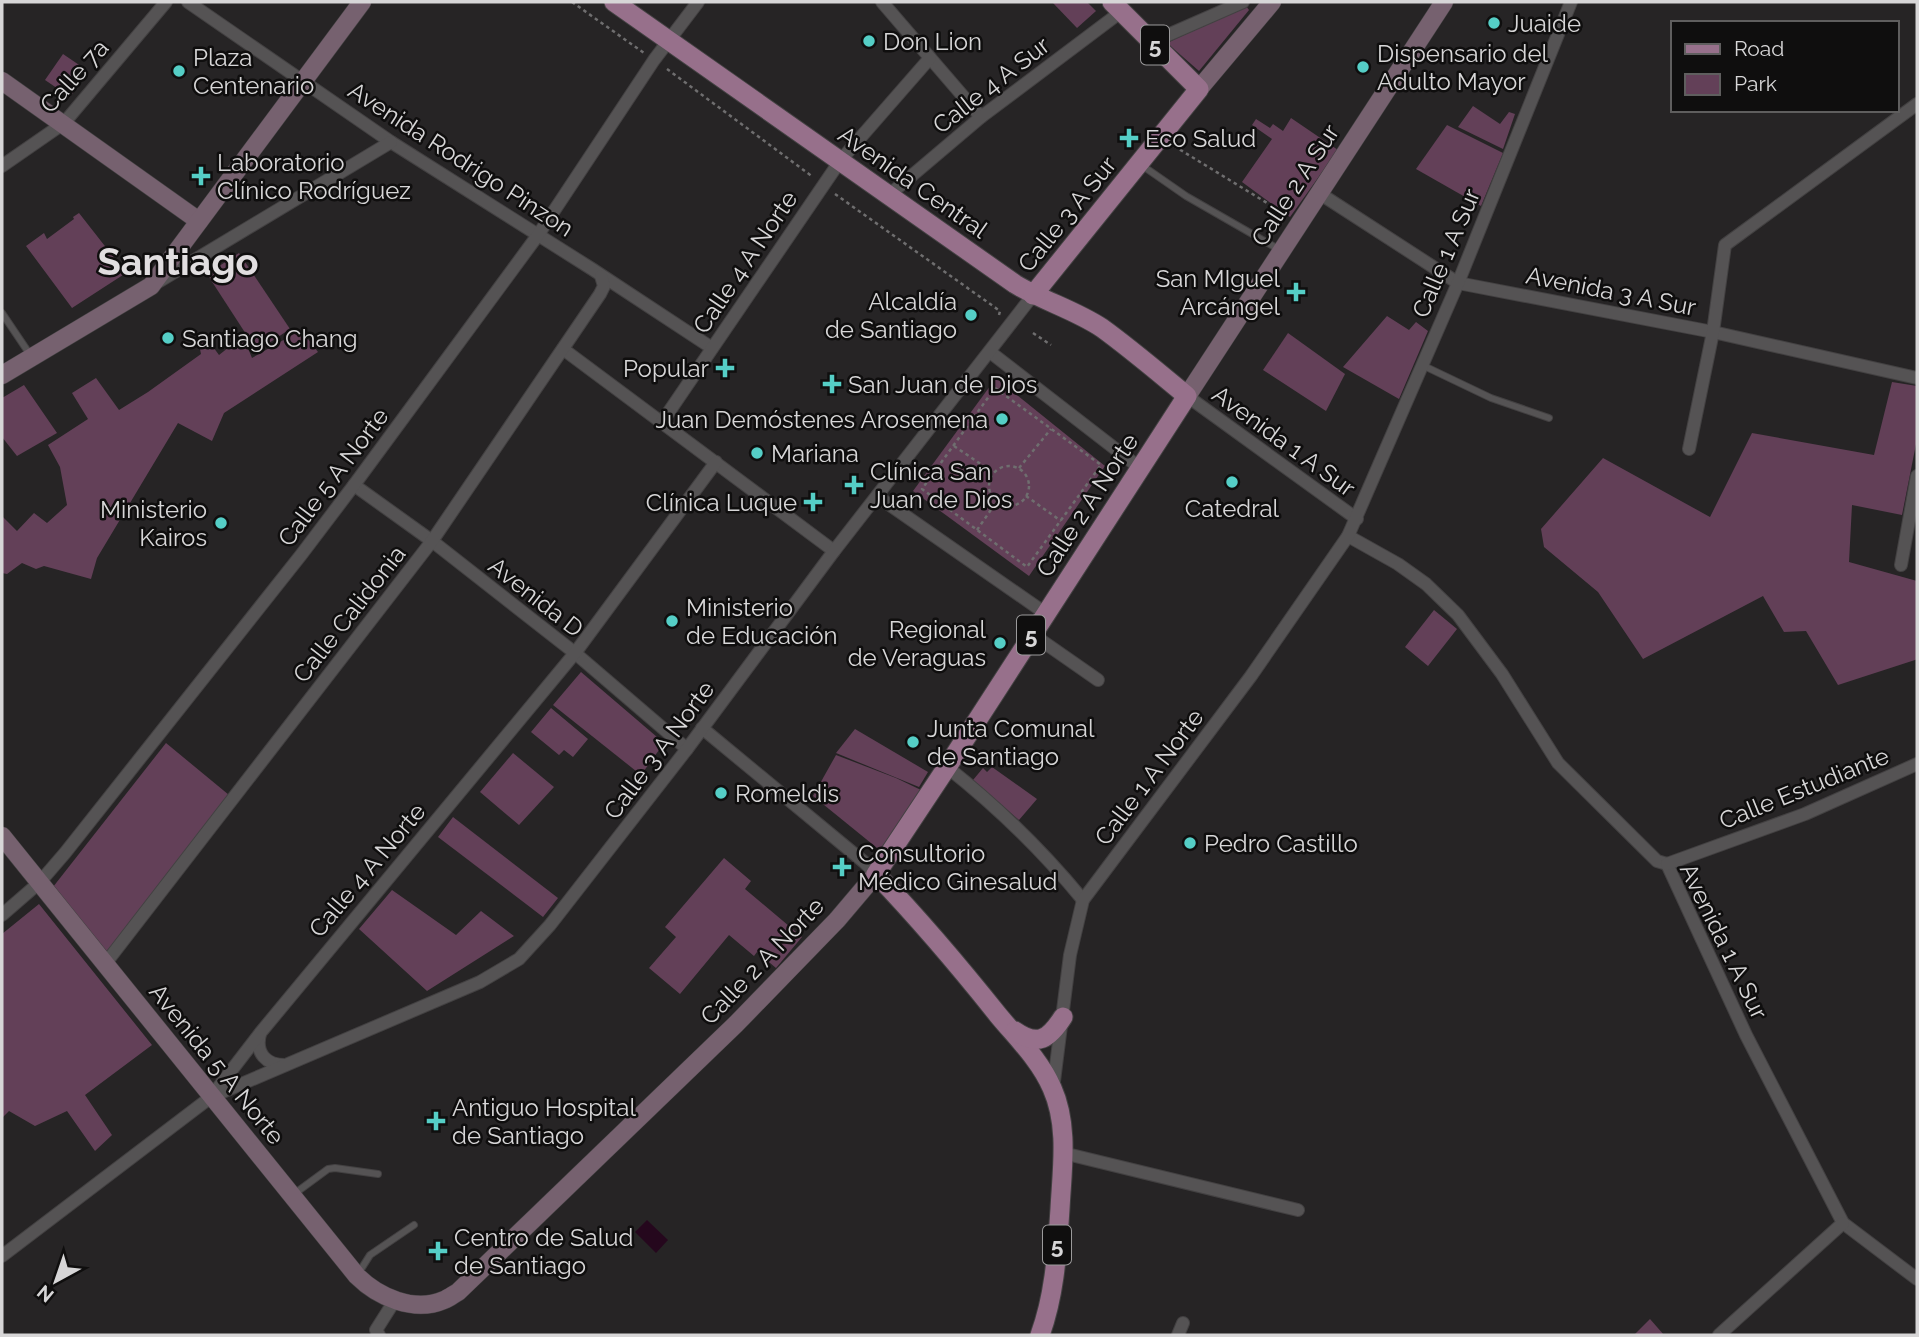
<svg xmlns="http://www.w3.org/2000/svg" width="1919" height="1337" viewBox="0 0 1919 1337" font-family="Raleway,sans-serif">
	<rect width="100%" height="100%" fill="#262425"/>
	<g fill="#634058">
		<polygon points="1054,2 1087,2 1096,11 1077,28 1053,3"/>
		<polygon points="1246,6 1249,10 1199,71 1167,43"/>
		<polygon points="63,54 88,71 70,97 45,80"/>
		<polygon points="1473,106 1500,124 1509,112 1515,114 1503,149 1458,127"/>
		<polygon points="1291,118 1338,150 1290,217 1242,182 1272,139 1252,125 1256,119 1270,128 1273,124 1283,131"/>
		<polygon points="1447,125 1503,153 1481,206 1416,169"/>
		<polygon points="79,213 126,273 72,308 26,246 44,233 47,239 74,219 73,217"/>
		<polygon points="239,253 290,329 257,351 207,274"/>
		<polygon points="1387,316 1409,330 1416,322 1428,331 1399,399 1343,367"/>
		<polygon points="301,330 318,352 224,413 212,441 178,423 97,558 91,579 44,566 36,569 22,563 7,574 2,573 2,516 17,531 34,513 47,523 67,505 60,467 48,445 88,419 72,393 96,378 119,410 148,392 201,354 198,339 208,340 219,355 243,336 252,358"/>
		<polygon points="1288,333 1345,374 1326,411 1263,370"/>
		<polygon points="996,378 1105,466 1029,576 913,491"/>
		<polygon points="24,385 57,433 17,456 2,437 2,398"/>
		<polygon points="1434,610 1457,629 1428,666 1405,647"/>
		<polygon points="581,672 664,743 641,775 553,705"/>
		<polygon points="551,708 588,739 573,757 564,750 559,755 531,732"/>
		<polygon points="855,729 928,772 919,787 836,753"/>
		<polygon points="166,743 229,795 108,953 53,887"/>
		<polygon points="513,753 554,787 519,825 480,792"/>
		<polygon points="836,755 896,778 921,790 882,852 813,796"/>
		<polygon points="992,767 1037,799 1019,820 973,780 983,768 987,772"/>
		<polygon points="453,817 558,898 543,917 438,837"/>
		<polygon points="724,858 751,881 745,889 802,937 776,968 757,952 754,956 729,935 680,994 649,968 676,937 665,927"/>
		<polygon points="392,890 456,935 481,911 514,936 427,991 359,929"/>
		<polygon points="39,904 152,1045 85,1095 112,1135 95,1151 67,1111 35,1126 9,1111 2,1118 2,934"/>
		<polygon points="1650,1319 1664,1335 1634,1335"/>
	</g>
	<polygon fill="#623f57" points="1892,382 1917,386 1917,439 1902,515 1852,505 1849,562 1917,581 1917,659 1915,660 1838,685 1806,631 1784,632 1763,596 1643,659 1598,592 1544,547 1541,529 1603,458 1710,517 1752,433 1874,455"/>
	<polygon fill="#25071d" points="647,1220 668,1240 656,1253 635,1232"/>
	<g fill="none" stroke-linecap="round" stroke-linejoin="round">
		<g stroke="#434142" stroke-width="8">
			<g id="lane">
				<polyline points="1140,164 1186,196 1280,250"/>
				<polyline points="2,313 31,356"/>
				<polyline points="1422,365 1491,398 1549,418"/>
				<polyline points="294,1194 328,1169 335,1168 378,1174"/>
				<polyline points="358,1274 370,1255 414,1225"/>
			</g>
		</g>
		<g stroke="#434142" stroke-width="14">
			<g id="street">
				<polyline points="188,2 391,142 592,269 712,348"/>
				<polyline points="882,2 981,117"/>
				<polyline points="1152,42 1243,2"/>
				<polyline points="2,166 64,123 166,2"/>
				<polyline points="1319,193 1458,283 1713,332 1917,378"/>
				<polyline points="889,195 981,117 1122,11"/>
				<polyline points="158,282 391,142"/>
				<polyline points="563,349 834,551"/>
				<polyline points="990,352 1140,468"/>
				<polyline points="1187,396 1357,519"/>
				<polyline points="662,422 840,161 930,58"/>
				<polyline points="1689,449 1713,332 1725,245 1917,104"/>
				<polyline points="354,485 432,541 575,653 687,749"/>
				<polyline points="877,496 1045,613"/>
				<polyline points="1348,536 1398,564 1426,584 1458,615 1502,674 1558,763 1657,861 1667,864"/>
				<polyline points="1901,565 1917,476"/>
				<polyline points="1032,634 1098,680"/>
				<polyline points="702,728 864,862 876,874"/>
				<path d="M947 767C999 808 1041 849 1083 900"/>
				<polyline points="1667,864 1746,1035 1843,1223 1917,1279"/>
				<polyline points="1667,864 1805,814 1917,764"/>
				<polyline points="2,915 40,882 65,853 301,555 354,485 538,235 654,60 698,2"/>
				<polyline points="105,964 432,541 600,294 604,286 601,276"/>
				<path d="M260 1034C255 1053 266 1065 285 1065"/>
				<polyline points="1053,1089 1070,955 1083,900 1251,676 1348,536 1458,283 1571,2"/>
				<polyline points="211,1097 480,982 519,959 550,925 687,749 834,551 1033,295"/>
				<polyline points="1063,1153 1298,1210"/>
				<polyline points="2,1256 211,1097 261,1032 575,653 716,462"/>
				<polyline points="379,1335 376,1330 395,1300"/>
				<polyline points="1178,1335 1183,1323"/>
				<polyline points="1719,1335 1843,1223"/>
			</g>
		</g>
		<g stroke="#434142" stroke-width="19">
			<g id="secondary">
				<polyline points="2,81 199,221"/>
				<polyline points="1199,89 1272,2"/>
				<polyline points="2,375 151,286 362,2"/>
				<polyline points="1187,396 1444,2"/>
				<path d="M2 836 357 1276C378 1297 414 1313 444 1300 449 1298 454 1294 458 1292L736 1024 837 920 876 874"/>
			</g>
		</g>
		<g stroke="#434142" stroke-width="21">
			<g id="primary">
				<path d="M614 2 1015 284C1043 301 1075 310 1102 328 1131 349 1159 373 1187 396L947 767 876 874C919 919 959 966 998 1015 1017 1038 1040 1060 1052 1088 1069 1126 1062 1169 1060 1209 1057 1252 1055 1294 1040 1335"/>
				<polyline points="1033,295 1199,89 1112,2"/>
				<path d="M1015 1031C1038 1047 1049 1039 1063 1017"/>
			</g>
		</g>
		<g stroke="#6f6e6f" stroke-width="2.5" stroke-dasharray="3.5 3.5" stroke-linecap="butt">
			<polyline points="572,2 644,53"/>
			<polyline points="667,69 813,177"/>
			<polyline points="1174,146 1285,214"/>
			<polyline points="835,194 1000,311 999,315"/>
			<polyline points="1033,333 1051,345"/>
			<polygon points="995,388 1101,465 1027,567 922,489"/>
			<polyline points="954,446 994,473"/>
			<circle cx="1009" cy="486" r="20"/>
			<polyline points="1019,468 1051,429"/>
			<polyline points="1026,496 1061,521"/>
			<polyline points="977,530 997,501"/>
		</g>
		<use href="#lane" stroke="#555354" stroke-width="6"/>
		<use href="#street" stroke="#555354" stroke-width="12"/>
		<use href="#secondary" stroke="#76616f" stroke-width="18"/>
		<use href="#primary" stroke="#97708b" stroke-width="19"/>
	</g>
	<g fill="#55cec6" stroke="#0f0e0e" stroke-width="2.5">
		<circle cx="1494" cy="23" r="7"/>
		<circle cx="869" cy="41" r="7"/>
		<circle cx="1363" cy="67" r="7"/>
		<circle cx="179" cy="71" r="7"/>
		<path d="M1125.5 127.5h7v7h7v7h-7v7h-7v-7h-7v-7h7z"/>
		<path d="M197.5 165.5h7v7h7v7h-7v7h-7v-7h-7v-7h7z"/>
		<path d="M1292.5 281.5h7v7h7v7h-7v7h-7v-7h-7v-7h7z"/>
		<circle cx="971" cy="315" r="7"/>
		<circle cx="168" cy="338" r="7"/>
		<path d="M721.5 357.5h7v7h7v7h-7v7h-7v-7h-7v-7h7z"/>
		<path d="M828.5 373.5h7v7h7v7h-7v7h-7v-7h-7v-7h7z"/>
		<circle cx="1002" cy="419" r="7"/>
		<circle cx="757" cy="453" r="7"/>
		<circle cx="1232" cy="482" r="7"/>
		<path d="M850.5 474.5h7v7h7v7h-7v7h-7v-7h-7v-7h7z"/>
		<path d="M809.5 491.5h7v7h7v7h-7v7h-7v-7h-7v-7h7z"/>
		<circle cx="221" cy="523" r="7"/>
		<circle cx="672" cy="621" r="7"/>
		<circle cx="1000" cy="643" r="7"/>
		<circle cx="913" cy="742" r="7"/>
		<circle cx="721" cy="793" r="7"/>
		<circle cx="1190" cy="843" r="7"/>
		<path d="M838.5 856.5h7v7h7v7h-7v7h-7v-7h-7v-7h7z"/>
		<path d="M432.5 1110.5h7v7h7v7h-7v7h-7v-7h-7v-7h7z"/>
		<path d="M434.5 1240.5h7v7h7v7h-7v7h-7v-7h-7v-7h7z"/>
	</g>
	<g text-anchor="middle" dominant-baseline="central" stroke-width="5" stroke-linejoin="round" paint-order="stroke">
		<g fill="#0f0e0e" stroke="#9b9a9b" stroke-width="2">
			<rect x="1141" y="25.5" width="28" height="39" rx="5"/>
			<rect x="1017" y="615.5" width="28" height="39" rx="5"/>
			<rect x="1043" y="1225.5" width="28" height="39" rx="5"/>
		</g>
		<g font-size="23" font-weight="bold" fill="#d7d6d7">
			<text x="1155" y="45">5</text>
			<text x="1031" y="635">5</text>
			<text x="1057" y="1245">5</text>
		</g>
		<g font-size="24" fill="#d7d6d7" stroke="#0f0e0e" text-anchor="start">
			<text x="1508" y="23">Juaide</text>
			<text x="883" y="41">Don Lion</text>
			<text x="1377" y="53">Dispensario del<tspan x="1377" dy="28">Adulto Mayor</tspan></text>
			<text x="193" y="57">Plaza<tspan x="193" dy="28">Centenario</tspan></text>
			<text x="1145" y="138">Eco Salud</text>
			<text x="217" y="162">Laboratorio<tspan x="217" dy="28">Clínico Rodríguez</tspan></text>
			<text x="1280" y="278" text-anchor="end">San MIguel<tspan x="1280" dy="28">Arcángel</tspan></text>
			<text x="957" y="301" text-anchor="end">Alcaldía<tspan x="957" dy="28">de Santiago</tspan></text>
			<text x="182" y="338">Santiago Chang</text>
			<text x="709" y="368" text-anchor="end">Popular</text>
			<text x="848" y="384">San Juan de Dios</text>
			<text x="988" y="419" text-anchor="end">Juan Demóstenes Arosemena</text>
			<text x="771" y="453">Mariana</text>
			<text x="870" y="471">Clínica San<tspan x="870" dy="28">Juan de Dios</tspan></text>
			<text x="797" y="502" text-anchor="end">Clínica Luque</text>
			<text x="1232" y="508" text-anchor="middle">Catedral</text>
			<text x="207" y="509" text-anchor="end">Ministerio<tspan x="207" dy="28">Kairos</tspan></text>
			<text x="686" y="607">Ministerio<tspan x="686" dy="28">de Educación</tspan></text>
			<text x="986" y="629" text-anchor="end">Regional<tspan x="986" dy="28">de Veraguas</tspan></text>
			<text x="927" y="728">Junta Comunal<tspan x="927" dy="28">de Santiago</tspan></text>
			<text x="735" y="793">Romeldis</text>
			<text x="1204" y="843">Pedro Castillo</text>
			<text x="858" y="853">Consultorio<tspan x="858" dy="28">Médico Ginesalud</tspan></text>
			<text x="452" y="1107">Antiguo Hospital<tspan x="452" dy="28">de Santiago</tspan></text>
			<text x="454" y="1237">Centro de Salud<tspan x="454" dy="28">de Santiago</tspan></text>
		</g>
		<g font-size="24" fill="#d7d6d7" stroke="#0f0e0e">
			<text transform="translate(74 76) rotate(-48)">Calle 7a</text>
			<text transform="translate(991 85) rotate(-38)">Calle 4 A Sur</text>
			<text transform="translate(461 159) rotate(33)">Avenida Rodrigo Pinzon</text>
			<text transform="translate(913 182) rotate(35)">Avenida Central</text>
			<text transform="translate(1295 185) rotate(-57)">Calle 2 A Sur</text>
			<text transform="translate(1067 214) rotate(-51)">Calle 3 A Sur</text>
			<text transform="translate(1446 253) rotate(-67)">Calle 1 A Sur</text>
			<text transform="translate(745 262) rotate(-56)">Calle 4 A Norte</text>
			<text transform="translate(1611 291) rotate(11)">Avenida 3 A Sur</text>
			<text transform="translate(1284 441) rotate(36)">Avenida 1 A Sur</text>
			<text transform="translate(333 477) rotate(-53)">Calle 5 A Norte</text>
			<text transform="translate(1087 505) rotate(-57)">Calle 2 A Norte</text>
			<text transform="translate(536 597) rotate(38)">Avenida D</text>
			<text transform="translate(349 614) rotate(-52)">Calle Calidonia</text>
			<text transform="translate(659 750) rotate(-53)">Calle 3 A Norte</text>
			<text transform="translate(1149 777) rotate(-53)">Calle 1 A Norte</text>
			<text transform="translate(1804 788) rotate(-22)">Calle Estudiante</text>
			<text transform="translate(367 870) rotate(-50)">Calle 4 A Norte</text>
			<text transform="translate(1724 941) rotate(64)">Avenida 1 A Sur</text>
			<text transform="translate(762 961) rotate(-46)">Calle 2 A Norte</text>
			<text transform="translate(217 1064) rotate(51)">Avenida 5 A Norte</text>
		</g>
		<g font-size="38" font-weight="bold" fill="#e1dee0" stroke="#0f0e0e">
			<text x="178" y="261">Santiago</text>
		</g>
	</g>
	<rect width="1919" height="1337" fill="none" stroke="#d7d6d7" stroke-width="7"/>
	<rect x="1671" y="21" width="228" height="91" fill="#0f0e0e" stroke="#5f5e5e" stroke-width="2"/>
	<rect x="1685" y="44" width="35" height="10" fill="#97708b" stroke="#5f5e5e" stroke-width="2"/>
	<text x="1734" y="56" font-size="21" fill="#d7d6d7">Road</text>
	<rect x="1685" y="74" width="35" height="21" fill="#634058" stroke="#5f5e5e" stroke-width="2"/>
	<text x="1734" y="91" font-size="21" fill="#d7d6d7">Park</text>
	<g transform="translate(56 1281) rotate(220)" stroke="#0f0e0e" stroke-width="5" paint-order="stroke">
	<path d="M0-5L12 26L0 18L-12 26Z" fill="#d7d6d7"/>
	<text y="-10" font-size="19" font-weight="bold" text-anchor="middle" fill="#d7d6d7">N</text>
	</g>
</svg>
